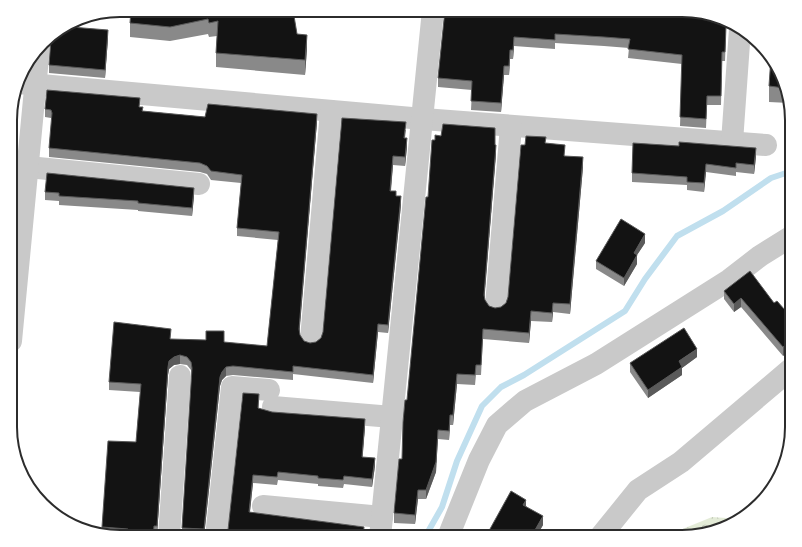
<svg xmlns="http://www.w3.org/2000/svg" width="802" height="547" viewBox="0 0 802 547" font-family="'Source Sans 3',sans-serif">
	<defs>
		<pattern id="forest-crowns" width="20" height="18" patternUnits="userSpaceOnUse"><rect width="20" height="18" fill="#e3ebd7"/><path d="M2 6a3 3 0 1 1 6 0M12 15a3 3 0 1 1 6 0" fill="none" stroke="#c3cab9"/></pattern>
	</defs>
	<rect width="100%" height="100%" fill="#fff"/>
	<path fill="url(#forest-crowns)" d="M712 517 740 519C722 533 685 537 663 537Z"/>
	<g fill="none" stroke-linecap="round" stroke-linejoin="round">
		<polyline stroke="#c0dfee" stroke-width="6" points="425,537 442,507 457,461 482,406 501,387 524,375 625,311 645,279 677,236 723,211 771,178 792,171"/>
		<g stroke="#c9c9c9" stroke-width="22">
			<polyline points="18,83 423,119 766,145"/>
			<polyline points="732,142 740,29"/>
			<polyline points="28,167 199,184"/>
			<polyline points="496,305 511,126"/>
			<polyline points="311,339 331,111"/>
			<polyline points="11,341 39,47"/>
			<polyline points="273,407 392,417"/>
			<polyline points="263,506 382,517"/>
			<polyline points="169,537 180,376"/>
			<polyline points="216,537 232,387 269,390"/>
			<polyline points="380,537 433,10"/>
			<polyline points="448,537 479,460 497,425 525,401 596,364 729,280 760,256 792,236"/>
			<polyline points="600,537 638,490 681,462 792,368"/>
		</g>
	</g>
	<g fill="#898989">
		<polygon points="293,10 297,34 307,49 305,75 216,67 216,53 217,36 209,37 208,34 170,41 130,37 130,23"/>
		<polygon points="445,10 725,26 726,35 725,61 722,61 721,105 707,105 706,128 680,126 682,64 628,58 629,48 604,46 555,43 555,49 514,46 513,59 510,59 509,75 504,75 501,112 471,110 472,90 438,87 438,78"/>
		<polygon points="71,24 71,27 108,38 105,78 49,73 49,65 51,46 48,39 48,37"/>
		<polygon points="777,65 789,103 769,102 769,86"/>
		<polygon points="140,107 143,111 205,117 317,122 299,332 300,335 304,341 310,343 316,342 321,338 323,332 342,118 406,130 405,138 407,147 405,166 393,165 391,191 396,196 401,205 388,333 378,332 373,383 293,374 293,380 233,375 226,376 222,380 220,386 204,537 182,536 182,528 192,375 191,370 187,365 180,364 174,365 169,369 168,375 157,535 154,534 154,537 121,537 111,536 102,533 102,527 136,442 140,392 109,390 109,382 171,339 224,343 267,346 278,240 237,236 237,228 241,183 211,180 207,174 200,172 49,157 49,148 52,120 51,118 45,117 45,109"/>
		<polygon points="546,143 565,156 583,167 570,314 553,312 552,322 531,321 529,343 483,339 481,375 476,375 475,385 457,384 453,425 450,425 449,440 438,439 436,472 426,499 418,499 415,524 394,523 394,513 402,459 407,400 428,197 495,145 496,154 484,298 485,300 489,306 495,308 501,307 506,303 508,297"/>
		<polygon points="679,146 756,157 754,174 736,172 736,176 706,172 704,192 687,190 687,185 632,182 632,173"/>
		<polygon points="45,192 194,196 192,216 138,211 138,210 59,205 59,201 45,200"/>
		<polygon points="645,243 637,255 637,264 624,286 596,269 596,261"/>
		<polygon points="724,291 774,303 792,318 792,348 783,356 741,307 734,312 724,299"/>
		<polygon points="697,357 682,368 682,375 648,398 630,372 630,363"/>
		<polygon points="259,402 258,409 272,412 365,427 362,457 375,466 372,487 344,484 343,488 318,486 318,484 278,480 277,485 253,483 250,512 364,537 225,537 226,536 228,530"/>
		<polygon points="792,404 792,420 788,416 788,407"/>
		<polygon points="526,506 543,525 539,532 547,537 490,537 490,529"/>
	</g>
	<g fill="#5a5a5a">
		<polygon points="108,30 108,38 105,78 105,70"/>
		<polygon points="307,35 307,49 305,75 305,60"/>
		<polygon points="514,37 514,46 513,59 513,50"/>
		<polygon points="510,50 510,59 509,75 509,66"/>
		<polygon points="504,66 504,75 501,112 501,103"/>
		<polygon points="317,114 317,122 299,338 299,329"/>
		<polygon points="17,119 17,134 11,198 11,183"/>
		<polygon points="407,138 407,147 405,166 405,157"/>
		<polygon points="496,145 496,154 484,304 484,295"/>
		<polygon points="756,148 756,157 754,174 754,165"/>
		<polygon points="393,156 393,165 390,199 390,191"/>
		<polygon points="583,157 583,167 570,314 570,304"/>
		<polygon points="706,164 706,172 704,192 704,183"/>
		<polygon points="194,188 194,196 192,216 192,208"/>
		<polygon points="401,196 401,205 388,333 388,325"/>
		<polygon points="645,234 645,243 637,255 637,264 624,286 624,278 634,253"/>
		<polygon points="741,298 741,307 734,312 734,304"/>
		<polygon points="553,303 553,312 552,322 552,313"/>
		<polygon points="531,311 531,321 529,343 529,333"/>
		<polygon points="378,324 378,332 373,383 373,375"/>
		<polygon points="792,340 792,348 783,356 783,347"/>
		<polygon points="697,349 697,357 682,368 682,375 648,398 648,390 679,361"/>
		<polygon points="180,355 180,364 174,365 169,369 168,375 157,535 157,526 168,367 169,361 174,357"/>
		<polygon points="226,367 226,376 222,380 220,386 204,537 204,529 220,377 222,372"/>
		<polygon points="457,374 457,384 453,425 453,415"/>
		<polygon points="450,415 450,425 449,440 449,431"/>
		<polygon points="365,419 365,427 362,465 362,457"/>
		<polygon points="438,430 436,472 426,499 426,490"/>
		<polygon points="375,458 375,466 372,487 372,479"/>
		<polygon points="253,475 253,483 249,520 249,512"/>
		<polygon points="418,490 418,499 415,524 415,515"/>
		<polygon points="526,500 526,508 523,505"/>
		<polygon points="543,516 543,525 536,537 535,530"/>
	</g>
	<g fill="#131313" stroke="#5a5a5a">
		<polygon points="131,10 293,10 297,34 307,35 305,60 216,53 218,21 209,23 208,19 170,27 130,23"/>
		<polygon points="445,10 689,10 725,23 725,26 726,26 725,52 722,52 721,96 707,96 706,119 680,117 682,55 628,49 630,39 604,37 555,34 555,40 514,37 513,50 510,50 509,66 504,66 501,103 471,101 472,81 438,78"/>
		<polygon points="71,24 71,27 108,30 105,70 49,65 51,40 50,36"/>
		<polygon points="771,57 777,65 784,88 769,86"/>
		<polygon points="47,90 140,98 139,107 143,107 142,111 205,117 208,104 317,114 299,329 300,335 304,341 310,343 316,342 321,338 323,332 342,118 406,122 404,138 407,138 405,157 393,156 390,191 396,191 396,196 401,196 388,325 378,324 373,375 293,366 293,372 233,366 226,367 222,372 220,377 204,529 182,528 192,368 191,362 187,357 180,355 174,357 169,361 168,367 157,526 154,526 153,537 128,536 128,529 102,527 108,441 136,442 141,384 109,382 114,322 171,329 170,339 206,340 206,331 224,331 224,342 267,346 279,232 237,228 242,175 211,171 207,166 200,163 49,148 52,113 51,110 45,109"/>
		<polygon points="11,118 17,119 11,183"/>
		<polygon points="443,124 495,128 495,145 496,145 484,295 485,300 489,306 495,308 501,307 506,303 508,297 521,145 525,145 526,136 546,137 545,143 565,145 564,156 583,157 570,304 553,303 552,313 531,311 529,333 483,329 481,365 476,365 475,375 457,374 453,415 450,415 449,431 438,430 436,462 426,490 418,490 415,515 394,513 399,459 402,459 403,422 405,400 407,400 426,197 428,197 432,140 435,140 435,135 441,136"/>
		<polygon points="679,142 756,148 754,165 736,163 736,168 706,164 704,183 687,182 687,177 632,173 633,143 679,146"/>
		<polygon points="47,173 194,188 192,208 138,203 138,201 59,196 59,193 45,192"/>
		<polygon points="621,219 645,234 634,253 637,255 624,278 596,261"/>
		<polygon points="750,271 774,303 777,301 792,318 792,340 783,347 741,298 734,304 724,291"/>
		<polygon points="684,328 697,349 679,361 682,367 648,390 630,363"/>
		<polygon points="243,393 259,394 258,408 272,412 365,419 362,457 375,458 372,479 344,476 343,480 318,478 318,476 278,472 277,477 253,475 249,512 364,527 363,537 225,537 226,536 228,530"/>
		<polygon points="792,404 792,411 788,407"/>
		<polygon points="511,491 526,500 523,505 543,516 535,530 547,537 504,537 490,529"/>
	</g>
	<path d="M0 0H802V547H0ZM120 17H682A103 103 0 0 1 785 120V427A103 103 0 0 1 682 530H120A103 103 0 0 1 17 427V120A103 103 0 0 1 120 17Z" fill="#fff" fill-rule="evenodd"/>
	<path fill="none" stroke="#2c2c2c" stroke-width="2" d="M120 17H682A103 103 0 0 1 785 120V427A103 103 0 0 1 682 530H120A103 103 0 0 1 17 427V120A103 103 0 0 1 120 17Z"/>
</svg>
